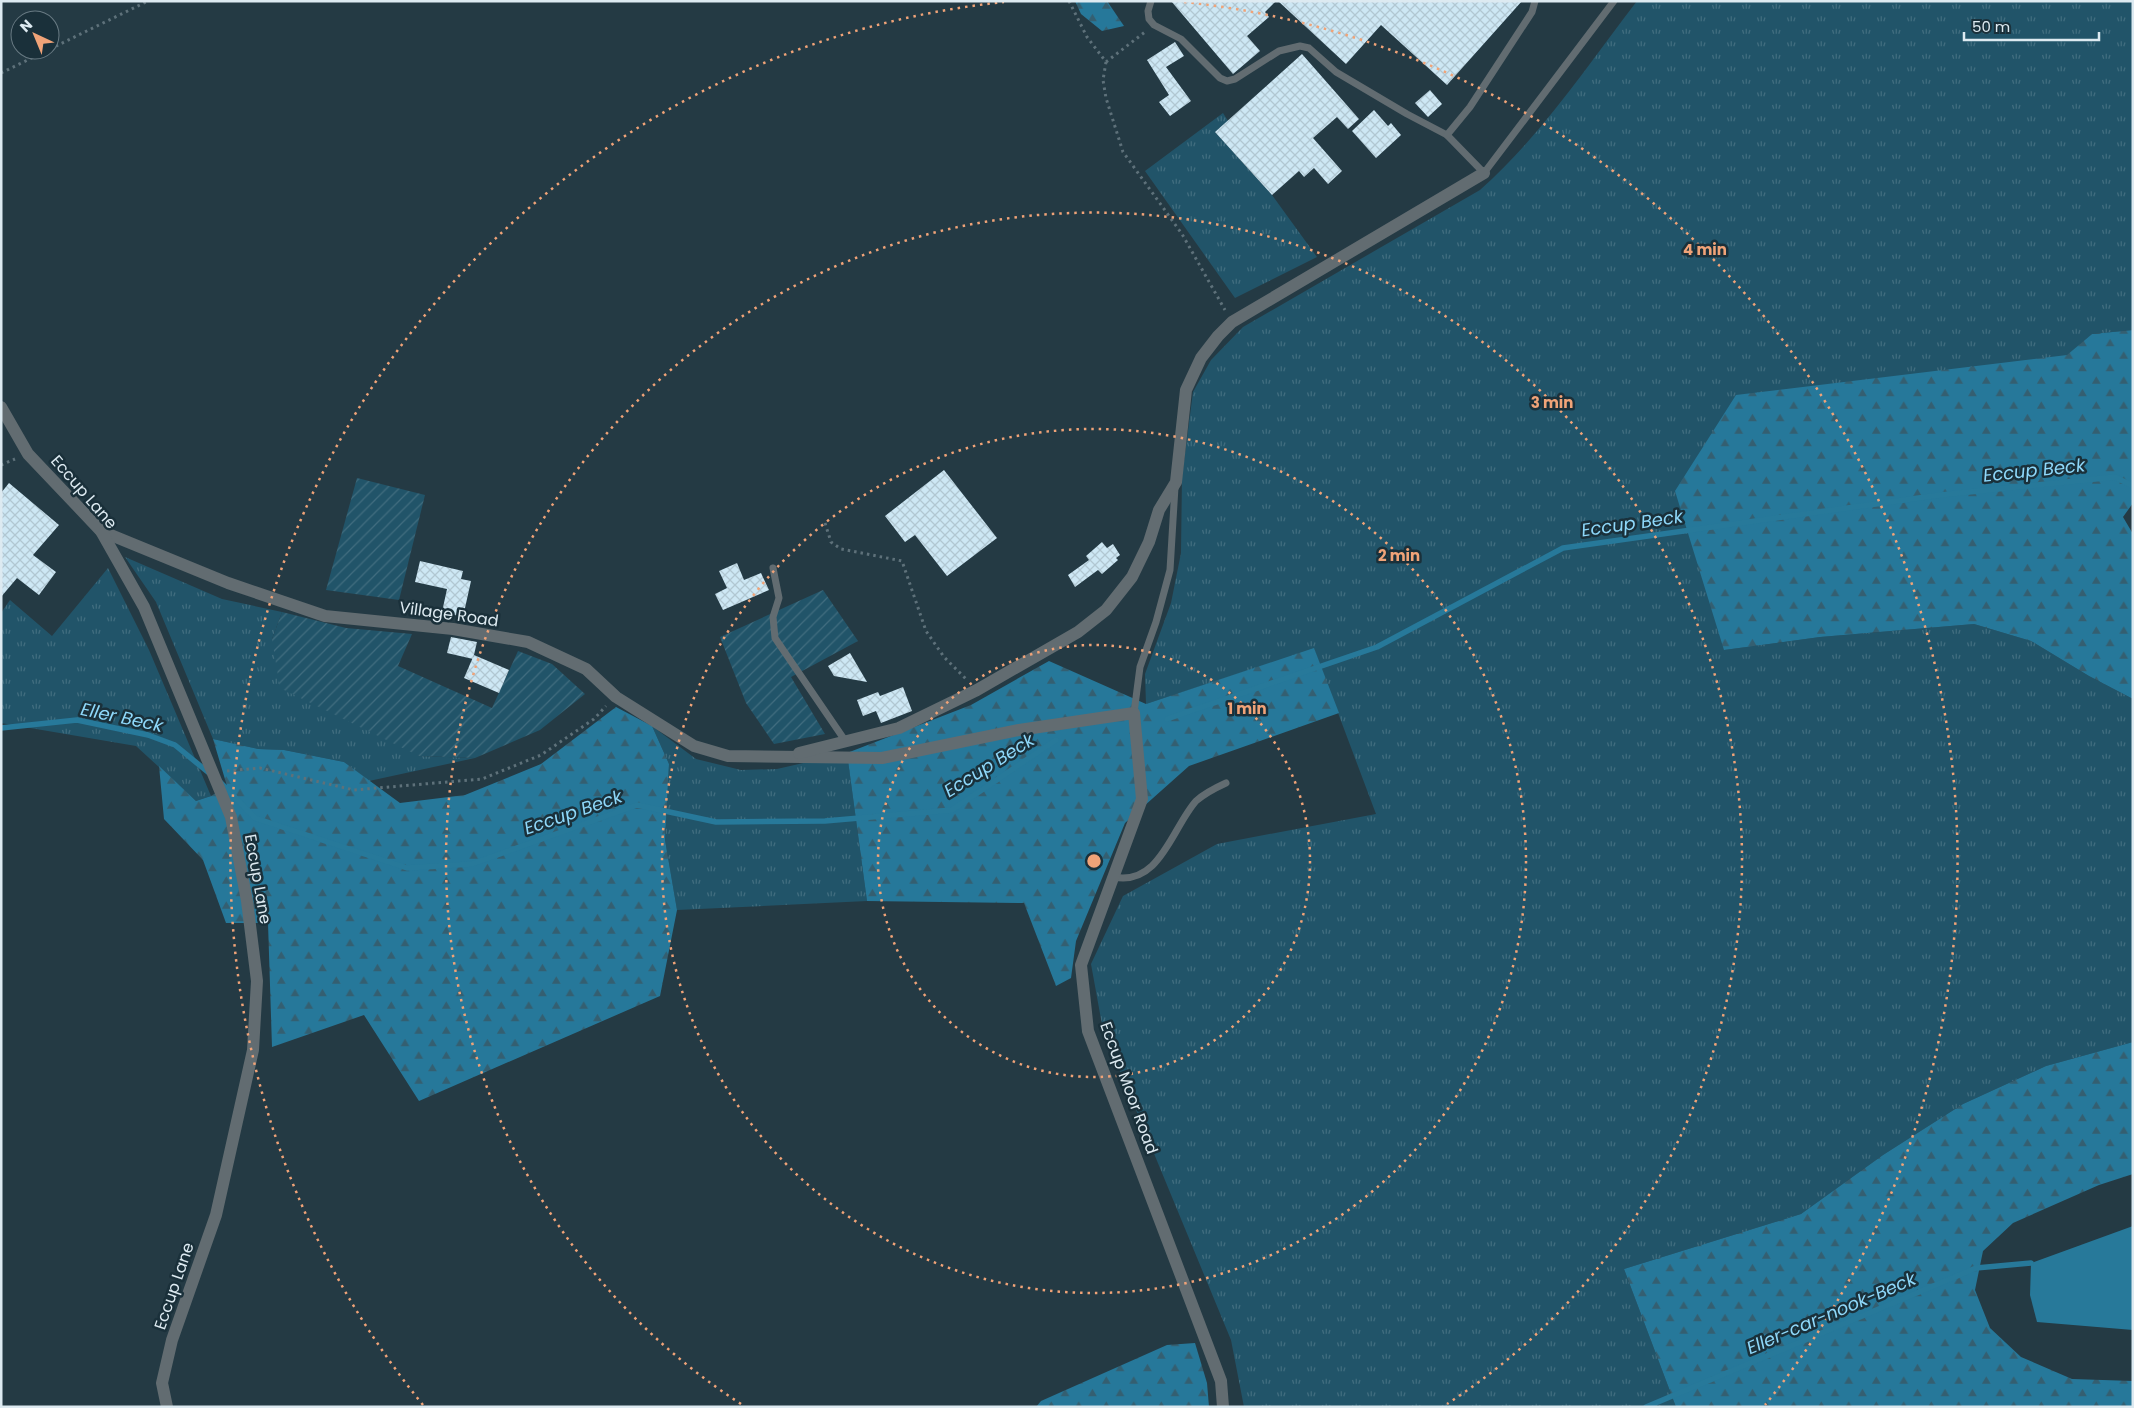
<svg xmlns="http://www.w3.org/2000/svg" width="2134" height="1408" viewBox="0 0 2134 1408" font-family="Poppins,sans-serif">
	<defs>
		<pattern id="grass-tufts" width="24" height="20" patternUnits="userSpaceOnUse" patternTransform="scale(1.25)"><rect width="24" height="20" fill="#215469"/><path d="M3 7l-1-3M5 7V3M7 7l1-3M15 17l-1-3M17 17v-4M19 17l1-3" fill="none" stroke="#416d7f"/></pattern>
		<pattern id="forest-firs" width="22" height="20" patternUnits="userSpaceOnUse" patternTransform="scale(1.25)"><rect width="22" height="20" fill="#26789a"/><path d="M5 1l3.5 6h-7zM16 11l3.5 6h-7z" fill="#345f71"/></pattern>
		<pattern id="garden-furrows" width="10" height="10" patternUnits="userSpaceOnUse" patternTransform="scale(1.25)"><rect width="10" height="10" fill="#215469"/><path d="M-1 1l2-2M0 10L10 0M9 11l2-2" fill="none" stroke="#416d7f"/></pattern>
		<pattern id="building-cross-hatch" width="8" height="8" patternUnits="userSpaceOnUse" patternTransform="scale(1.25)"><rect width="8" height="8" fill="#cde7f4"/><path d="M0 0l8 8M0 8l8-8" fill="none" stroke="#b1c7d2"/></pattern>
	</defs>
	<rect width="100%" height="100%" fill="#243a44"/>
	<g fill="url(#grass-tufts)">
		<path d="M1637 1H2133V330L2092 334 1724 650 1820 637 1974 624 2031 641 2089 676 2133 699V1042L2046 1066 1963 1104 1883 1155 1801 1214 1624 1269 1676 1407H1244L1231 1340 1103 1030 1091 964 1123 896 1217 844 1376 814 1314 649 1146 704 1145 674 1171 603 1181 553 1182 477 1193 392 1211 360 1243 327 1480 190C1541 136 1587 66 1637 1Z"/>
		<polygon points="1223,113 1228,121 1215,132 1272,195 1317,257 1235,298 1145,171"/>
		<polygon points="125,557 222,599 282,612 272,639 419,756 475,758 369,781 344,762 284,750 258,749 213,739 156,602"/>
		<polygon points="108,568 149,650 211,796 196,801 136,746 1,723 1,613 10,600 52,636"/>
		<polygon points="652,726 696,759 741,770 777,769 847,753 867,901 677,910 665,840 669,764"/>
	</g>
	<g fill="url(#forest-firs)">
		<polygon points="1075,1 1107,1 1124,26 1102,31 1081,14"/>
		<polygon points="2133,330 2133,503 2123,517 2133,534 2133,699 2089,676 2031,641 1974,624 1820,637 1724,650 1675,491 1736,395 2067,355 2092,334"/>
		<polygon points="1314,648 1339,713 1189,766 1125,823 1076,941 1071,978 1056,986 1024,903 867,901 847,753 971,705 1049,661 1146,704"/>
		<polygon points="616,707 652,726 669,764 665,840 677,910 660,996 419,1101 364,1015 272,1047 268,923 226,923 203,860 164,819 159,766 196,801 211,796 227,786 213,739 258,749 284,750 344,762 400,803 465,795 541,764"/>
		<polygon points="2133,1042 2133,1174 2099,1185 2013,1223 1983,1251 1975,1290 1990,1328 2021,1357 2072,1379 2133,1381 2133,1407 1676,1407 1624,1269 1801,1214 1883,1155 1963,1104 2046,1066"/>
		<polygon points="1195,1343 1207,1383 1209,1407 1036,1407 1041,1401 1167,1345"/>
	</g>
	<g fill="url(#garden-furrows)">
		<polygon points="357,478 425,495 399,600 326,590"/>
		<polygon points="823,590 858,641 791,677 825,734 774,744 746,703 720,637"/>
		<polygon points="282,612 346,628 412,634 398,666 492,708 518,651 552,664 585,694 540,730 475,758 419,756 280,688 272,639"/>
	</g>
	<polygon fill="#27799a" points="2133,1226 2133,1330 2037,1322 2030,1295 2031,1263"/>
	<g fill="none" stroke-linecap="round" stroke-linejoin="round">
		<g stroke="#27799a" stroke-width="5.5">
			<polyline points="1167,719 1377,647 1563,548 1940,495 2115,477 2133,486"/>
			<polyline points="1,728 77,720 148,735 175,745 209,773"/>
			<polyline points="220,782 255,818 407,868 472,864 637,805 716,822 825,821 952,810 1056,740"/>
			<polyline points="1646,1407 1976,1268 2031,1263"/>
		</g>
	</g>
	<g fill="url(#building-cross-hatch)">
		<polygon points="1171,1 1276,1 1265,12 1269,17 1247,36 1260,51 1233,74"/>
		<polygon points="1278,1 1522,1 1447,85 1381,25 1346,64"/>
		<polygon points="1175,42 1184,56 1166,67 1191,101 1170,116 1159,102 1169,95 1147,60"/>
		<polygon points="1302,54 1359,119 1348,129 1337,117 1313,138 1342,171 1328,184 1314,168 1304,177 1299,171 1272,195 1215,132"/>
		<polygon points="1430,90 1442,104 1428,117 1415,103"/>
		<polygon points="1374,110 1388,126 1391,123 1401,135 1376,158 1352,131"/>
		<polygon points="944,470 997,538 947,576 915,535 905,542 885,516"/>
		<polygon points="9,483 59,525 33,555 56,572 39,595 17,578 1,597 1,493"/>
		<polygon points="1102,542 1107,548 1113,544 1120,555 1116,558 1118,560 1102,574 1098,570 1075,587 1068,575 1089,560 1086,556"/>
		<polygon points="420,561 463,571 461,579 471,581 463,617 442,612 447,589 415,582"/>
		<polygon points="737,563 744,580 761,573 769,590 723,610 715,594 727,588 719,571"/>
		<polygon points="451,637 477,642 473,659 447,653"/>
		<polygon points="850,653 867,682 834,676 828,666"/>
		<polygon points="474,655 509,670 499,693 464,678"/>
		<polygon points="903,687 912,711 881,723 876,711 863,716 857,700 878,692 880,696"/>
	</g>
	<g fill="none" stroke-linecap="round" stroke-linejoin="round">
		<g stroke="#5e717a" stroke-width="3" stroke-dasharray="2.5 4" stroke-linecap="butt">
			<polyline points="1069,1 1087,37 1106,62 1103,80 1106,98 1123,152 1182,234 1225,310"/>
			<polyline points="50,49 148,1"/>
			<polyline points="1106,62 1145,32"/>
			<polyline points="1,73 48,50"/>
			<polyline points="1,465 15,459"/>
			<polyline points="825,523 831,542 841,549 902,561 926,631 944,657 966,679"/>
			<polyline points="227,771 260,768 354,790 482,779 541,755 594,719 606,706"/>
		</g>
		<g stroke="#626c71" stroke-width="7">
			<polyline points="1151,1 1148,11 1149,19 1154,25 1181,39 1220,78 1227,81 1235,79 1279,51 1300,46 1309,48 1336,72 1407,114 1447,135 1484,173 1614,1"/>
			<polyline points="1447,135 1470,107 1532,12 1535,1"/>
			<polyline points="773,568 779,598 773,617 775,638 846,742"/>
			<polyline points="1134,713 1140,667 1156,622 1170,570 1175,487"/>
			<path d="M1114 877C1160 886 1172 828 1196 801 1205 793 1215 788 1226 783"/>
		</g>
		<g stroke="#626c71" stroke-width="12">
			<polyline points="101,531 228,583 325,616 453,629 528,642 586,669 616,697 694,746 728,756 882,758 1019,730 1134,713 1142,799 1081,965 1088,1031 1221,1381 1223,1407"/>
			<polyline points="799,753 899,728 977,690 1078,632 1106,610 1132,577 1149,542 1159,510 1176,482 1186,390 1201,358 1218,336 1232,322 1484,173"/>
		</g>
		<polyline stroke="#626c71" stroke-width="12" points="1,407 28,454 101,531 144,607 231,817 247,901 257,981 253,1050 216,1215 172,1340 162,1383 167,1407"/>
	</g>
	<g fill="none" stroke="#f0a378" stroke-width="2.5" stroke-dasharray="2.5 5">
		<circle cx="1094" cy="861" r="216"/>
		<circle cx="1094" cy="861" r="432"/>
		<path d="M741 1404A648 648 0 1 1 1447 1404"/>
		<path d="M423 1405A864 864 0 0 1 1004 2M1184 2A864 864 0 0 1 1765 1405"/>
	</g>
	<g text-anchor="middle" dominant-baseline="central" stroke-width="5" stroke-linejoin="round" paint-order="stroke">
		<g font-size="16" fill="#ddeaf1" stroke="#1a303a">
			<text transform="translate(84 492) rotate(49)">Eccup Lane</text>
			<text transform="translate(449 614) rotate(8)">Village Road</text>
			<text transform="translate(258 879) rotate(80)">Eccup Lane</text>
			<text transform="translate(1129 1088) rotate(70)">Eccup Moor Road</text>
			<text transform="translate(174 1286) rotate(-71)">Eccup Lane</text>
		</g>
		<g font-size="18" font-style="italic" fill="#8ed8fa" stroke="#1a303a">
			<text transform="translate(2034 470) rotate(-6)">Eccup Beck</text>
			<text transform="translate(1632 523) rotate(-8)">Eccup Beck</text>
			<text transform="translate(122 717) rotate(12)">Eller Beck</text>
			<text transform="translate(989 765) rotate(-32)">Eccup Beck</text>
			<text transform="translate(573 812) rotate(-19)">Eccup Beck</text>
			<text transform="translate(1831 1313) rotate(-23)">Eller-car-nook-Beck</text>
		</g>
	</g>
	<circle cx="1094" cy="861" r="8" fill="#f0a378" stroke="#1a303a" stroke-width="2.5"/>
	<g font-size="15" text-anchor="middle" font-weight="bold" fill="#f0a378" stroke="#1a303a" stroke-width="5" stroke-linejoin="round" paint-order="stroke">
		<text x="1705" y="255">4 min</text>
		<text x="1552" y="408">3 min</text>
		<text x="1399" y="561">2 min</text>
		<text x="1247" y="714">1 min</text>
	</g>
	<rect width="2134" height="1408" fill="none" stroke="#ddeaf1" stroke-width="5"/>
	<g transform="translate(35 35) rotate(316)"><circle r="24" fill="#1a303a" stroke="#687a83"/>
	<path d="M0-4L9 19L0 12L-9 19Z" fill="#f0a378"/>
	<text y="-8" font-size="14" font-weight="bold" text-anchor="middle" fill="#ddeaf1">N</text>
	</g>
	<path d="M1964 32v8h135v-8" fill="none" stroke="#ddeaf1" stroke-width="2.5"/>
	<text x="1972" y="32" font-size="15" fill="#ddeaf1" stroke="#1a303a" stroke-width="4" paint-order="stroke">50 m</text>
</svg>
